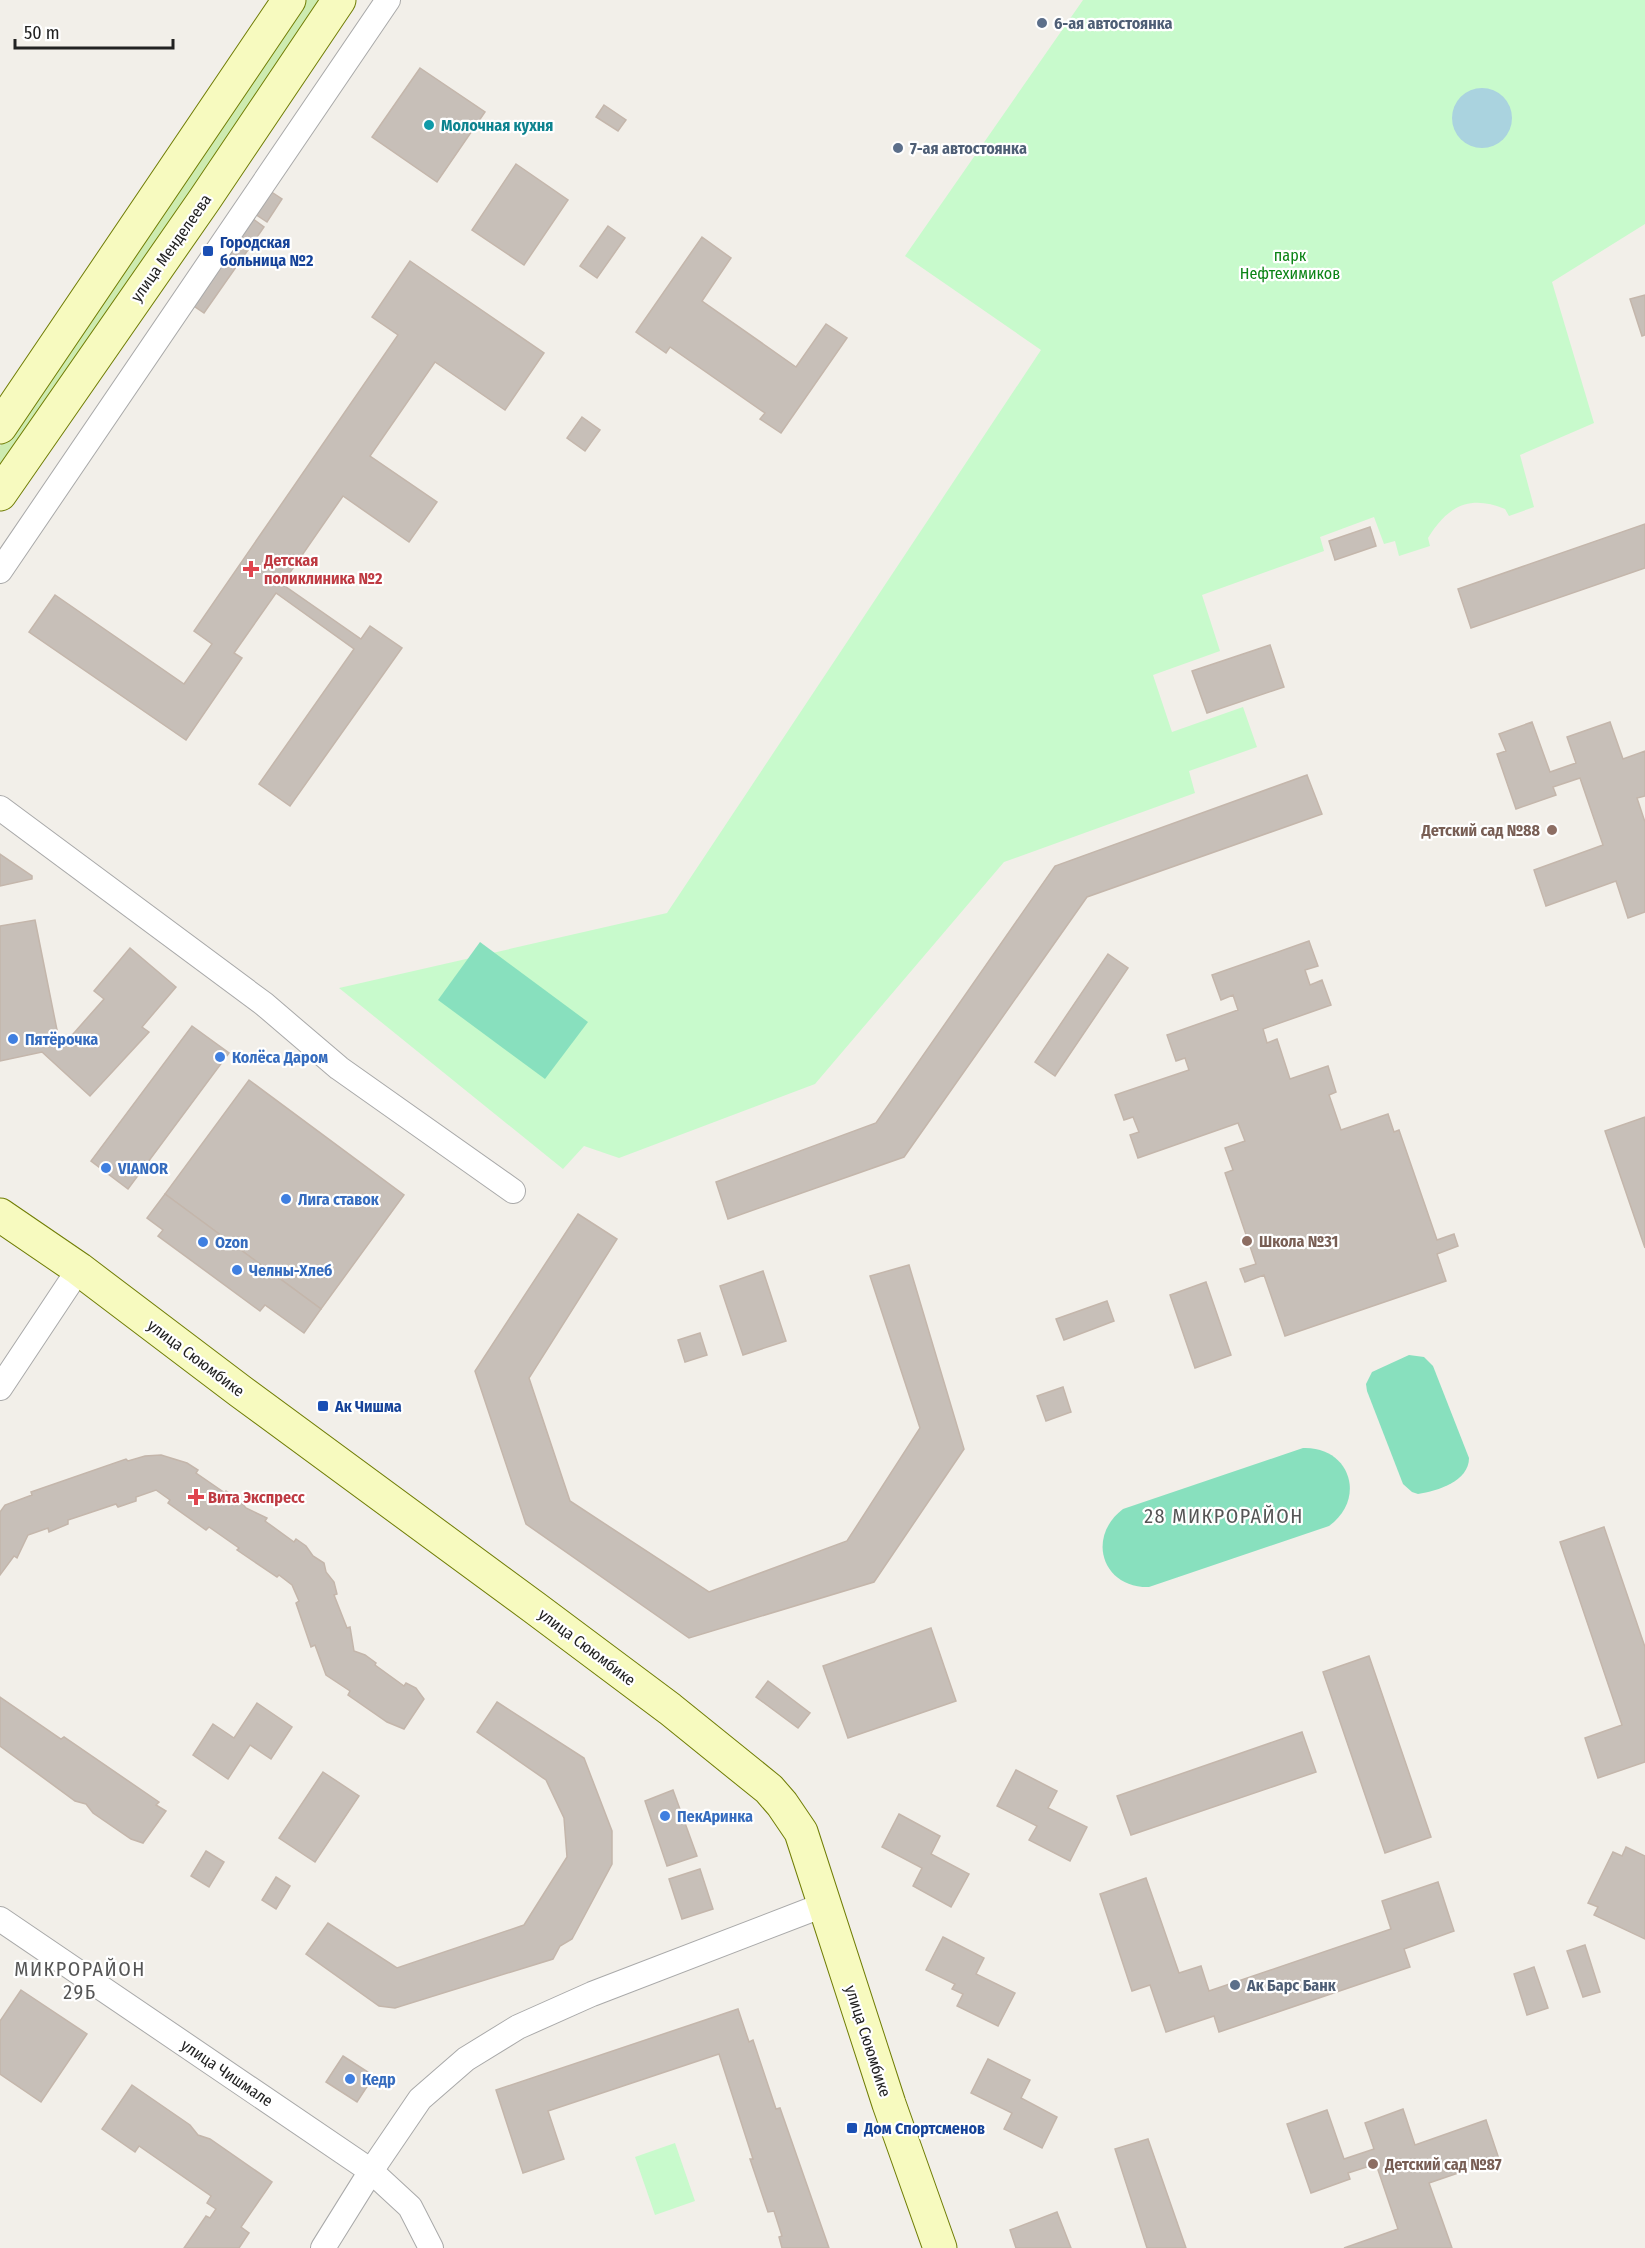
<svg xmlns="http://www.w3.org/2000/svg" width="1645" height="2248" viewBox="0 0 1645 2248" font-family="'Fira Sans Condensed',sans-serif">
	<rect width="100%" height="100%" fill="#f2efe9"/>
	<polygon fill="#cdebb0" points="303,0 323,0 0,472 0,446"/>
	<g fill="#c8facc">
		<path d="M1083 0H1645V224L1552 282 1594 423 1520 455 1534 507 1509 516 1505 509C1469 494 1447 507 1428 538L1430 546 1399 556 1395 541 1384 544 1374 517 1320 537 1324 551 1202 595 1220 651 1153 675 1172 732 1243 707 1257 747 1189 771 1195 793 1004 862 815 1084 619 1158 584 1146 563 1169 339 988 667 913 1041 350 905 256Z"/>
		<polygon points="675,2143 695,2201 655,2215 635,2157"/>
	</g>
	<g fill="#88e0be">
		<polygon points="480,942 588,1022 545,1079 438,1000"/>
		<path d="M1409 1355 1424 1357 1433 1366 1469 1458C1469 1481 1438 1491 1418 1494L1412 1492 1403 1484 1367 1391 1366 1384 1372 1372Z"/>
		<path d="M1303 1448C1350 1446 1367 1499 1329 1526L1149 1587C1102 1588 1086 1537 1123 1509Z"/>
	</g>
	<circle fill="#aad3df" cx="1482" cy="118" r="30"/>
	<g fill="#c7bfb8" stroke="#c4b6ab" stroke-width="1.5">
		<polygon points="420,68 485,112 437,182 372,137"/>
		<polygon points="604,105 626,120 618,131 596,117"/>
		<polygon points="516,164 568,200 524,265 472,230"/>
		<polygon points="267,189 282,199 267,222 252,212"/>
		<polygon points="249,216 264,227 204,313 188,302"/>
		<polygon points="608,226 625,238 597,278 580,266"/>
		<polygon points="702,237 731,258 702,301 796,367 826,324 847,338 781,433 760,419 765,413 670,347 666,353 636,332"/>
		<polygon points="410,261 544,353 505,410 435,362 370,456 437,502 409,542 343,496 282,584 361,639 370,626 402,648 290,806 259,784 354,649 276,593 234,653 242,658 186,740 29,632 55,595 184,684 212,644 194,631 398,335 372,317"/>
		<polygon points="1645,295 1645,335 1642,336 1630,299"/>
		<polygon points="582,417 600,430 585,451 567,438"/>
		<polygon points="1645,524 1645,568 1471,628 1458,589"/>
		<polygon points="1370,527 1376,546 1335,560 1329,541"/>
		<polygon points="1270,645 1284,687 1207,713 1192,671"/>
		<polygon points="1532,722 1550,772 1576,763 1567,737 1610,722 1623,759 1645,751 1645,796 1637,798 1645,822 1645,912 1628,918 1616,881 1546,906 1534,870 1603,845 1580,778 1553,787 1556,795 1516,809 1497,754 1506,751 1499,734"/>
		<polygon points="1307,775 1322,814 1087,897 904,1157 728,1219 716,1182 876,1123 1055,866"/>
		<polygon points="0,854 32,876 32,879 0,886"/>
		<polygon points="35,920 58,1035 66,1042 104,999 94,991 130,948 176,987 142,1027 149,1032 90,1096 42,1052 0,1061 0,926"/>
		<polygon points="1309,941 1318,966 1305,970 1310,985 1322,980 1331,1005 1263,1029 1267,1043 1277,1039 1290,1079 1328,1066 1336,1092 1329,1095 1341,1130 1388,1114 1394,1132 1399,1130 1437,1240 1454,1234 1458,1246 1437,1254 1446,1281 1285,1336 1264,1275 1245,1282 1240,1269 1256,1264 1225,1173 1233,1170 1225,1148 1245,1141 1238,1123 1138,1158 1130,1135 1139,1132 1133,1117 1124,1120 1115,1095 1189,1070 1185,1058 1176,1061 1167,1035 1238,1010 1233,995 1221,1000 1212,975"/>
		<polygon points="1108,954 1128,968 1055,1076 1035,1062"/>
		<polygon points="192,1026 229,1053 128,1189 91,1161"/>
		<polygon points="249,1080 404,1195 321,1309 165,1194"/>
		<polygon points="1645,1117 1645,1248 1605,1131"/>
		<polygon points="165,1194 321,1309 304,1333 265,1305 260,1311 158,1236 163,1230 147,1218"/>
		<polygon points="578,1214 617,1239 529,1378 570,1501 709,1592 847,1541 920,1428 870,1276 909,1265 964,1449 874,1582 689,1638 526,1524 475,1371"/>
		<polygon points="763,1271 786,1341 743,1355 720,1286"/>
		<polygon points="1206,1282 1231,1355 1195,1368 1170,1295"/>
		<polygon points="1107,1301 1114,1321 1064,1340 1056,1319"/>
		<polygon points="700,1333 707,1355 685,1362 678,1340"/>
		<polygon points="1063,1387 1071,1412 1046,1421 1037,1396"/>
		<polygon points="161,1455 187,1463 198,1470 196,1473 225,1493 226,1491 237,1498 246,1508 267,1518 265,1521 294,1542 296,1539 306,1546 313,1556 324,1563 326,1572 334,1582 337,1594 334,1595 347,1628 350,1627 354,1651 365,1655 376,1663 375,1665 404,1686 406,1683 416,1688 424,1699 404,1729 387,1722 348,1695 350,1691 326,1675 315,1645 311,1647 296,1603 299,1601 292,1585 279,1575 277,1577 237,1550 239,1548 209,1527 206,1530 168,1503 170,1500 156,1490 136,1497 136,1501 118,1507 116,1504 68,1520 68,1524 49,1532 48,1528 28,1535 17,1558 14,1556 0,1575 0,1512 5,1505 32,1495 31,1492 126,1459 128,1461 145,1456"/>
		<polygon points="1604,1527 1645,1647 1645,1762 1598,1778 1585,1738 1622,1725 1560,1542"/>
		<polygon points="931,1628 956,1701 848,1738 823,1666"/>
		<polygon points="1369,1656 1431,1837 1385,1853 1323,1672"/>
		<polygon points="768,1681 810,1713 798,1728 756,1697"/>
		<polygon points="0,1697 61,1739 64,1737 159,1802 156,1805 166,1811 143,1843 131,1839 93,1813 86,1804 75,1801 0,1746"/>
		<polygon points="497,1702 584,1758 612,1831 612,1864 572,1939 560,1946 553,1959 395,2008 379,2006 306,1954 328,1923 397,1968 524,1925 567,1857 564,1818 546,1780 477,1732"/>
		<polygon points="257,1703 292,1727 271,1759 250,1745 228,1779 193,1755 213,1724 234,1738"/>
		<polygon points="1302,1732 1316,1772 1131,1835 1117,1796"/>
		<polygon points="1016,1770 1057,1791 1048,1808 1087,1827 1070,1861 1029,1840 1037,1826 997,1806"/>
		<polygon points="323,1772 359,1796 315,1862 279,1838"/>
		<polygon points="673,1790 697,1856 667,1866 645,1801"/>
		<polygon points="899,1814 940,1836 931,1854 969,1874 951,1907 913,1886 922,1868 882,1847"/>
		<polygon points="1626,1847 1645,1856 1645,1939 1594,1915 1598,1907 1588,1903 1613,1852 1622,1856"/>
		<polygon points="206,1851 224,1862 209,1887 191,1876"/>
		<polygon points="700,1869 713,1909 682,1919 669,1879"/>
		<polygon points="276,1877 290,1886 276,1909 262,1900"/>
		<polygon points="1146,1878 1179,1973 1201,1966 1209,1991 1391,1929 1382,1901 1438,1882 1454,1931 1404,1949 1410,1967 1219,2032 1214,2016 1166,2032 1150,1985 1132,1991 1100,1894"/>
		<polygon points="943,1937 984,1958 976,1974 1015,1993 998,2026 957,2006 963,1994 952,1989 955,1984 926,1970"/>
		<polygon points="1585,1945 1600,1992 1583,1997 1567,1951"/>
		<polygon points="1534,1967 1548,2008 1527,2015 1514,1974"/>
		<polygon points="21,1990 87,2034 41,2102 0,2074 0,2021"/>
		<polygon points="738,2009 749,2042 753,2040 776,2109 780,2108 829,2248 782,2248 779,2237 782,2236 774,2211 768,2212 750,2159 753,2159 719,2054 548,2111 564,2159 523,2173 496,2090"/>
		<polygon points="343,2056 374,2076 357,2102 326,2082"/>
		<polygon points="988,2059 1030,2080 1021,2098 1057,2117 1042,2148 1004,2129 1012,2113 971,2093"/>
		<polygon points="132,2085 190,2125 198,2135 210,2139 272,2182 241,2227 249,2233 239,2248 184,2248 206,2216 210,2218 216,2209 207,2203 211,2196 139,2146 135,2152 102,2129"/>
		<polygon points="1403,2109 1415,2145 1486,2120 1499,2159 1429,2183 1452,2248 1344,2248 1398,2229 1376,2164 1348,2173 1350,2179 1311,2193 1287,2124 1327,2110 1344,2159 1374,2149 1365,2123"/>
		<polygon points="1148,2139 1186,2248 1147,2248 1115,2149"/>
		<polygon points="1057,2212 1071,2248 1016,2248 1010,2230"/>
	</g>
	<g fill="none" stroke-linecap="round" stroke-linejoin="round">
		<g stroke="#a9a9a9" stroke-width="26">
			<g id="street">
				<polyline points="0,571 388,0"/>
				<polyline points="0,808 264,1004 339,1068 513,1191"/>
				<polyline points="0,1388 79,1269"/>
				<polyline points="0,1919 371,2171 410,2207 431,2248"/>
				<polyline points="323,2248 371,2171 420,2099 466,2059 518,2027 592,1994 826,1904"/>
			</g>
		</g>
		<g stroke="#707d05" stroke-width="35">
			<g id="secondary">
				<polyline points="0,427 289,0"/>
				<polyline points="0,494 205,199 339,0"/>
				<polyline points="0,1215 79,1269 240,1391 535,1608 670,1709 769,1789 782,1804 801,1832 889,2104 940,2248"/>
			</g>
		</g>
		<use href="#street" stroke="#fff" stroke-width="24"/>
		<use href="#secondary" stroke="#f7fabf" stroke-width="33"/>
	</g>
	<g fill="#5c6f8a" stroke="#fff" stroke-width="2">
		<circle cx="1042" cy="23" r="6"/>
		<circle cx="898" cy="148" r="6"/>
		<circle cx="1235" cy="1985" r="6"/>
	</g>
	<circle fill="#0f9aa8" stroke="#fff" stroke-width="2" cx="429" cy="125" r="6"/>
	<g fill="#1a4fb4" stroke="#fff" stroke-width="2">
		<rect x="202" y="245" width="12" height="12" rx="3"/>
		<rect x="317" y="1400" width="12" height="12" rx="3"/>
		<rect x="846" y="2122" width="12" height="12" rx="3"/>
	</g>
	<g fill="#e0444e" stroke="#fff" stroke-width="2">
		<path d="M248 560h6v6h6v6h-6v6h-6v-6h-6v-6h6z"/>
		<path d="M193 1488h6v6h6v6h-6v6h-6v-6h-6v-6h6z"/>
	</g>
	<g fill="#8d6e63" stroke="#fff" stroke-width="2">
		<circle cx="1552" cy="830" r="6"/>
		<circle cx="1247" cy="1241" r="6"/>
		<circle cx="1373" cy="2164" r="6"/>
	</g>
	<g fill="#3f7fe0" stroke="#fff" stroke-width="2">
		<circle cx="13" cy="1039" r="6"/>
		<circle cx="220" cy="1057" r="6"/>
		<circle cx="106" cy="1168" r="6"/>
		<circle cx="286" cy="1199" r="6"/>
		<circle cx="203" cy="1242" r="6"/>
		<circle cx="237" cy="1270" r="6"/>
		<circle cx="665" cy="1816" r="6"/>
		<circle cx="350" cy="2079" r="6"/>
	</g>
	<g text-anchor="middle" dominant-baseline="central" stroke-width="4.5" stroke-linejoin="round" paint-order="stroke">
		<g font-size="16" font-weight="bold" fill="#4e5e75" stroke="#fff" text-anchor="start">
			<text x="1054" y="23">6-ая автостоянка</text>
			<text x="910" y="148">7-ая автостоянка</text>
			<text x="1247" y="1985">Ак Барс Банк</text>
		</g>
		<g font-size="16" font-weight="bold" fill="#0d838f" stroke="#fff" text-anchor="start">
			<text x="441" y="125">Молочная кухня</text>
		</g>
		<g font-size="16" font-weight="bold" fill="#164399" stroke="#fff" text-anchor="start">
			<text x="220" y="242">Городская<tspan x="220" dy="18">больница №2</tspan></text>
			<text x="335" y="1406">Ак Чишма</text>
			<text x="864" y="2128">Дом Спортсменов</text>
		</g>
		<g font-size="16" fill="#222" stroke="#fff">
			<text transform="translate(171 248) rotate(-55)">улица Менделеева</text>
			<text transform="translate(196 1358) rotate(37)">улица Сююмбике</text>
			<text transform="translate(587 1647) rotate(37)">улица Сююмбике</text>
			<text transform="translate(868 2041) rotate(72)">улица Сююмбике</text>
			<text transform="translate(227 2073) rotate(34)">улица Чишмале</text>
		</g>
		<g font-size="16" fill="#0c8416" stroke="#fff">
			<text x="1290" y="255">парк<tspan x="1290" dy="18">Нефтехимиков</tspan></text>
		</g>
		<g font-size="16" font-weight="bold" fill="#be3a42" stroke="#fff" text-anchor="start">
			<text x="264" y="560">Детская<tspan x="264" dy="18">поликлиника №2</tspan></text>
			<text x="208" y="1497">Вита Экспресс</text>
		</g>
		<g font-size="16" font-weight="bold" fill="#785e54" stroke="#fff" text-anchor="start">
			<text x="1540" y="830" text-anchor="end">Детский сад №88</text>
			<text x="1259" y="1241">Школа №31</text>
			<text x="1385" y="2164">Детский сад №87</text>
		</g>
		<g font-size="16" font-weight="bold" fill="#366cbe" stroke="#fff" text-anchor="start">
			<text x="25" y="1039">Пятёрочка</text>
			<text x="232" y="1057">Колёса Даром</text>
			<text x="118" y="1168">VIANOR</text>
			<text x="298" y="1199">Лига ставок</text>
			<text x="215" y="1242">Ozon</text>
			<text x="249" y="1270">Челны-Хлеб</text>
			<text x="677" y="1816">ПекАринка</text>
			<text x="362" y="2079">Кедр</text>
		</g>
		<g font-size="20" letter-spacing="1.5" fill="#555" stroke="#fff">
			<text x="1224" y="1516">28 МИКРОРАЙОН</text>
			<text x="80" y="1969">МИКРОРАЙОН<tspan x="80" dy="23">29Б</tspan></text>
		</g>
	</g>
	<path d="M15 39v9h158v-9" fill="none" stroke="#222222" stroke-width="3"/>
	<text x="24" y="39" font-size="18" fill="#222222" stroke="#ffffff" stroke-width="4.5" paint-order="stroke">50 m</text>
</svg>
